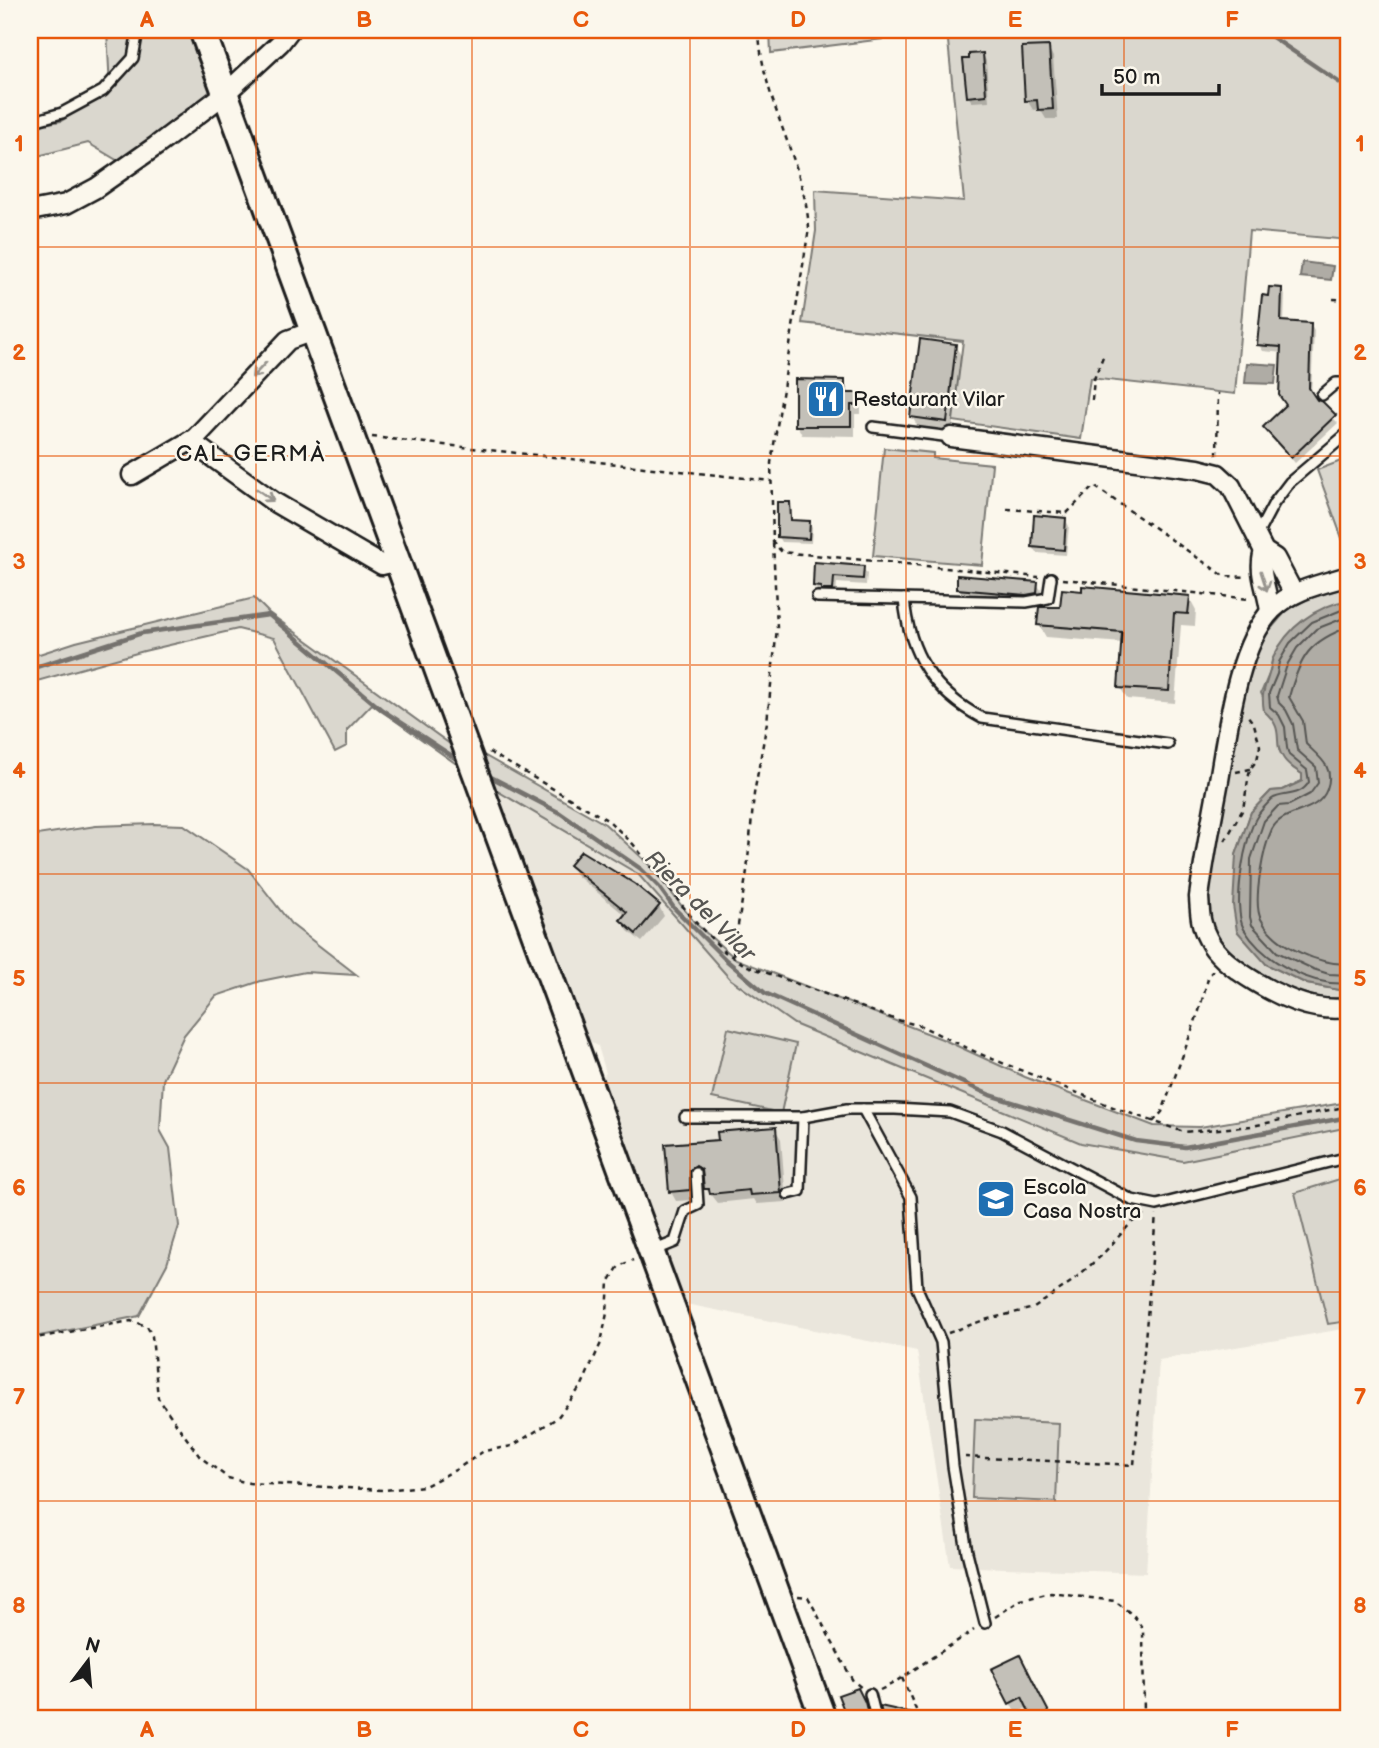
<svg xmlns="http://www.w3.org/2000/svg" width="1379" height="1748" viewBox="0 0 1379 1748" font-family="'Balsamiq Sans',sans-serif">
	<rect width="100%" height="100%" fill="#fbf7ec"/>
	<filter id="ink" filterUnits="userSpaceOnUse"><feTurbulence type="fractalNoise" baseFrequency=".0143" numOctaves="2"/><feDisplacementMap in="SourceGraphic" scale="14" xChannelSelector="R" yChannelSelector="G"/><feConvolveMatrix kernelMatrix="1 2 1 2 8 2 1 2 1" color-interpolation-filters="sRGB"/></filter>
	<g filter="url(#ink)">
		<polygon fill="#eae6dc" points="489,786 638,874 730,979 794,1024 1081,1143 1183,1161 1349,1127 1349,1328 1159,1360 1146,1573 950,1566 917,1351 681,1303 599,1081 606,1073 598,1046 583,1037"/>
		<g fill="#dad7ce" stroke="#7b7a75" stroke-width="2">
			<polygon points="107,30 188,30 211,89 210,98 125,165 88,143 30,158 30,126 61,121 110,89"/>
			<polygon points="770,30 1349,30 1349,240 1249,231 1235,394 1090,378 1081,439 953,421 963,341 802,323 816,231 815,190 964,201 947,31 771,53"/>
			<polygon points="884,448 933,453 933,458 992,464 982,565 873,556"/>
			<polygon points="1349,458 1349,547 1346,549 1317,470"/>
			<path d="M1349 586V600L1344 601 1272 660 1270 672 1261 693 1279 730V750L1293 768 1302 774V781L1283 790 1271 791 1251 812 1236 855 1266 964 1307 984 1344 991 1349 989V998C1305 1005 1235 968 1214 930 1207 918 1208 901 1207 887L1241 698 1263 638 1287 610 1307 599Z"/>
			<polygon points="254,598 269,613 454,747 462,768 372,704 347,730 347,746 335,752 274,638 238,629 144,651 30,683 30,657 76,642"/>
			<polygon points="473,749 605,824 649,864 695,923 736,959 942,1039 1025,1077 1154,1126 1200,1127 1349,1102 1349,1127 1183,1161 1081,1143 794,1024 730,979 638,874 489,786"/>
			<polygon points="154,824 184,825 248,869 291,924 357,975 305,972 261,981 216,996 184,1035 163,1080 160,1130 170,1148 179,1226 167,1264 139,1316 30,1338 30,836 96,826"/>
			<polygon points="728,1028 796,1044 781,1113 712,1098"/>
			<polygon points="1349,1176 1349,1321 1328,1324 1295,1193"/>
			<polygon points="975,1419 1059,1423 1056,1502 972,1498"/>
		</g>
		<g fill="#afaca5" stroke="#74726e" stroke-width="2">
			<polygon points="1302,262 1333,266 1331,280 1300,277"/>
			<polygon points="1247,363 1277,365 1275,384 1245,383"/>
			<path d="M1349 600V989L1344 991 1307 984 1266 964 1237 931 1233 905 1236 855 1251 812 1271 791 1283 790 1302 781V774C1296 770 1288 765 1284 759 1271 741 1287 731 1264 711 1261 693 1264 691 1269 674 1271 669 1271 663 1273 658 1287 627 1316 606 1349 600Z"/>
		</g>
		<g fill="#0003">
			<polygon points="964,30 977,30 977,34 966,34"/>
			<polygon points="1048,47 1053,57 1058,119 1046,119 1040,109 1033,110 1027,100"/>
			<polygon points="983,55 986,61 989,101 972,102 968,96"/>
			<polygon points="1281,289 1285,295 1284,323 1310,324 1314,331 1311,395 1338,423 1295,463 1265,427 1288,406 1283,353 1263,351 1259,345 1270,298"/>
			<polygon points="955,346 961,355 952,431 918,427 912,417"/>
			<polygon points="844,381 850,394 855,394 861,404 861,414 855,414 855,436 802,435 797,425"/>
			<polygon points="789,504 792,509 792,522 809,523 812,528 811,543 782,542 779,537"/>
			<polygon points="1065,519 1069,526 1066,555 1037,553 1033,547"/>
			<polygon points="816,564 863,568 867,574 866,585 837,583 836,596 826,596 824,592 818,592 814,586"/>
			<polygon points="1037,584 1041,590 1040,599 1030,600 962,594 959,588"/>
			<polygon points="1189,597 1196,610 1195,626 1181,625 1175,703 1127,699 1120,687 1123,643 1046,637 1039,625 1062,609"/>
			<polygon points="571,865 659,906 664,916 642,942 628,931 622,921 626,916 576,875"/>
			<polygon points="775,1129 781,1139 786,1202 757,1204 754,1199 717,1203 706,1189 704,1176 702,1175 694,1180 694,1200 676,1201 671,1192 666,1146 719,1142"/>
			<polygon points="1025,1667 1051,1718 1034,1718 1029,1707 1016,1713 1010,1703"/>
		</g>
		<g fill="none" stroke-linecap="round" stroke-linejoin="round">
			<g stroke="#575653" stroke-width="2">
				<path d="M1349 607 1312 622 1290 643 1279 662 1277 674 1269 693 1270 707 1279 715 1285 727 1287 748 1289 755 1307 770 1309 782C1300 798 1283 792 1272 799 1268 803 1261 810 1258 815 1244 835 1232 909 1244 929 1264 962 1312 987 1349 983"/>
				<polyline points="1349,616 1316,629 1297,648 1287,665 1277,696 1279,703 1286,710 1293,724 1297,750 1316,767 1318,783 1310,794 1289,805 1278,806 1264,821 1251,859 1250,917 1252,925 1277,952 1313,969 1329,974 1349,975"/>
				<path d="M1349 627C1309 641 1300 657 1289 697L1303 721 1306 744C1320 758 1335 767 1327 789 1318 815 1283 808 1272 829 1264 846 1252 902 1261 919 1275 947 1321 965 1349 964"/>
			</g>
			<g stroke="#74726e" stroke-width="4.5">
				<polyline points="1262,30 1349,89"/>
				<polyline points="30,669 142,633 269,615 382,710 461,762"/>
				<polyline points="485,774 560,813 641,869 659,887 674,908 726,960 765,993 990,1095 1136,1141 1185,1147 1349,1117"/>
			</g>
		</g>
		<g fill="#c3c0b8" stroke="#1c1c1c" stroke-width="2">
			<polygon points="1049,46 1053,109 1038,110 1037,100 1025,101 1022,47"/>
			<polygon points="983,53 986,95 967,97 963,59 969,59 969,54"/>
			<polygon points="1269,287 1282,288 1281,321 1311,323 1309,388 1317,400 1323,402 1336,415 1291,458 1263,427 1286,405 1279,395 1281,347 1257,345 1262,295 1268,296"/>
			<polygon points="920,339 956,344 947,422 910,417"/>
			<polygon points="795,379 845,380 845,393 857,393 857,405 851,405 851,426 795,426"/>
			<polygon points="777,502 790,502 791,520 810,521 809,539 777,537"/>
			<polygon points="1034,515 1066,518 1064,550 1032,547"/>
			<polygon points="814,562 864,566 863,579 834,577 833,590 821,590 821,587 813,586"/>
			<polygon points="957,575 1038,582 1037,593 1026,595 957,589"/>
			<polygon points="1082,586 1190,596 1188,614 1174,613 1169,691 1118,688 1122,632 1037,625 1039,607 1060,607 1062,589 1082,591"/>
			<polygon points="581,851 635,884 660,905 636,934 620,920 627,912 569,865"/>
			<polygon points="776,1127 781,1193 750,1195 749,1190 710,1194 709,1189 704,1189 702,1170 696,1166 690,1171 690,1190 669,1192 665,1144 718,1140 717,1132"/>
			<polygon points="1020,1655 1042,1699 1052,1718 1032,1718 1022,1697 1009,1704 991,1669"/>
			<polygon points="858,1688 865,1702 869,1718 847,1718 838,1695"/>
			<polygon points="880,1706 912,1713 912,1718 883,1718"/>
		</g>
		<g fill="none" stroke-linecap="round" stroke-linejoin="round">
			<g stroke="#1c1c1c" stroke-width="14">
				<g id="lane">
					<polyline points="30,122 62,113 103,91 133,58 138,30"/>
					<polyline points="1322,395 1336,383 1349,383"/>
					<polyline points="873,427 951,437"/>
					<polyline points="1257,535 1274,503 1290,482 1349,432"/>
					<polyline points="817,597 1026,602 1048,598 1051,578"/>
					<path d="M904 599C909 654 933 692 982 718L1168 744"/>
					<polyline points="863,1109 911,1197 917,1288 941,1342 953,1466 967,1552 985,1623"/>
					<polyline points="685,1117 803,1117 847,1109 895,1109 950,1112 1002,1131 1132,1200 1157,1205 1349,1157"/>
					<polyline points="788,1194 800,1191 803,1117"/>
					<polyline points="653,1251 675,1242 685,1211 698,1205 696,1173"/>
					<polyline points="870,1694 876,1718"/>
				</g>
			</g>
			<g stroke="#1c1c1c" stroke-width="23">
				<g id="street">
					<polyline points="30,211 66,204 96,188 156,146 226,93 280,43 290,30"/>
					<polyline points="951,437 1198,469 1218,474 1231,486 1264,551 1275,558 1294,594"/>
					<polyline points="190,441 274,502 382,565 398,561"/>
					<polyline points="132,475 195,438 288,340 313,331"/>
					<path d="M1264 551C1257 573 1268 590 1270 612"/>
					<path d="M1349 576C1322 584 1293 589 1272 610 1236 647 1227 736 1218 786 1211 823 1204 860 1199 897 1200 912 1200 925 1208 939 1222 968 1285 1002 1316 1007 1327 1009 1339 1009 1349 1008"/>
				</g>
			</g>
			<g stroke="#1c1c1c" stroke-width="30">
				<polyline id="secondary" points="202,30 823,1718"/>
			</g>
			<g stroke="#1c1c1c" stroke-width="2.5" stroke-dasharray="5 5" stroke-linecap="butt">
				<path d="M759 30C761 100 804 159 809 228L771 463 773 542 782 552 1039 577"/>
				<polyline points="1333,299 1349,300"/>
				<polyline points="1092,400 1094,379 1104,354"/>
				<polyline points="372,437 771,481"/>
				<polyline points="1217,455 1218,393"/>
				<polyline points="1007,509 1067,513 1094,486 1224,576 1247,577"/>
				<polyline points="1063,579 1250,599"/>
				<polyline points="489,752 609,821 633,844 698,925 725,952 745,965 894,1019 921,1026 980,1054 1118,1109 1184,1132 1252,1126 1349,1106"/>
				<polyline points="1236,772 1250,769"/>
				<polyline points="1225,841 1243,809 1250,769 1257,760 1260,746 1254,724 1247,715"/>
				<polyline points="733,955 747,871 754,794 767,722 777,628 773,542"/>
				<polyline points="1153,1122 1162,1112 1199,1011 1209,975 1213,971"/>
				<polyline points="948,1333 984,1320 1034,1308 1071,1282 1101,1256 1131,1223 1144,1214"/>
				<polyline points="30,1339 131,1321 147,1326 152,1336 158,1398 200,1457 228,1478 249,1483 384,1490 425,1486 457,1469 484,1451 512,1446 557,1418 582,1385 601,1343 607,1313 609,1282 619,1266 633,1260"/>
				<polyline points="965,1457 1134,1465 1156,1215"/>
				<polyline points="798,1596 808,1597 853,1681 862,1688"/>
				<polyline points="995,1617 1021,1600 1051,1593 1115,1601 1134,1616 1143,1629 1144,1718"/>
				<polyline points="902,1678 917,1712 924,1718"/>
				<polyline points="880,1690 892,1684 974,1630"/>
				<polyline points="1335,1718 1349,1709"/>
			</g>
			<use href="#lane" stroke="#fbf7ec" stroke-width="9"/>
			<use href="#street" stroke="#fbf7ec" stroke-width="18"/>
			<use href="#secondary" stroke="#fbf7ec" stroke-width="24"/>
		</g>
		<defs><path id="oneway-shaft" d="M-6 0H5M1.5-3L5.5 0L1.5 3" fill="none" stroke-width="1.6" stroke-linecap="round" stroke-linejoin="round" transform="scale(1.75)"/></defs>
		<g stroke="#97948e">
			<use href="#oneway-shaft" transform="translate(259 370) rotate(133)"/>
			<use href="#oneway-shaft" transform="translate(265 495) rotate(35)"/>
			<use href="#oneway-shaft" transform="translate(1264 581) rotate(72)"/>
		</g>
	</g>
	<path fill="none" stroke="#e8590c" stroke-width="2" stroke-opacity="0.55" d="M256 30V1718M472 30V1718M690 30V1718M906 30V1718M1124 30V1718M30 247H1349M30 456H1349M30 665H1349M30 874H1349M30 1083H1349M30 1292H1349M30 1501H1349"/>
	<defs>
		<g id="restaurant-square" transform="scale(2.0125)"><rect x="-9" y="-9" width="18" height="18" rx="4" fill="#1f6fb2" stroke="#fbf7ec"/><path d="M-5-6h1v4h1v-4h1v4h1v-4h1v5L-1.5 .5V6h-2V.5L-5-1ZM5-6V6H3V1.5H1.5Q1.5-4 5-6Z" fill="#fff"/></g>
		<g id="school-square" transform="scale(2.0125)"><rect x="-9" y="-9" width="18" height="18" rx="4" fill="#1f6fb2" stroke="#fbf7ec"/><path d="M0-5L7-2L0 1L-7-2ZM-4 1L0 2.5L4 1V4Q0 6-4 4Z" fill="#fff"/></g>
	</defs>
	<g fill-rule="evenodd">
		<use href="#restaurant-square" x="826" y="399"/>
		<use href="#school-square" x="996" y="1199"/>
	</g>
	<g text-anchor="middle" dominant-baseline="central" stroke-width="5" stroke-linejoin="round" paint-order="stroke">
		<g font-size="21" fill="#1c1c1c" stroke="#fbf7ec" text-anchor="start">
			<text x="853" y="399">Restaurant Vilar</text>
			<text x="1023" y="1187">Escola<tspan x="1023" dy="24">Casa Nostra</tspan></text>
		</g>
		<g font-size="23" letter-spacing="2" fill="#1c1c1c" stroke="#fbf7ec">
			<text x="251" y="454">CAL GERMÀ</text>
		</g>
		<g font-size="23" font-style="italic" fill="#575653" stroke="#fbf7ec">
			<text transform="translate(700 906) rotate(45)">Riera del Vilar</text>
		</g>
	</g>
	<rect width="1379" height="1748" fill="none" stroke="#fbf7ec" stroke-width="77"/>
	<g transform="translate(88 1661) rotate(16)" stroke="#fbf7ec" stroke-width="5" paint-order="stroke">
	<path d="M0-5L12 26L0 18L-12 26Z" fill="#1c1c1c"/>
	<text y="-10" font-size="19" font-weight="bold" text-anchor="middle" fill="#1c1c1c">N</text>
	</g>
	<path d="M1102 84v10h117v-10" fill="none" stroke="#1c1c1c" stroke-width="3.5"/>
	<text x="1113" y="84" font-size="21" fill="#1c1c1c" stroke="#fbf7ec" stroke-width="5" paint-order="stroke">50 m</text>
	<rect x="38" y="38" width="1302" height="1672" fill="none" stroke="#e8590c" stroke-width="2.5"/>
	<g font-size="23" text-anchor="middle" font-weight="bold" fill="#e8590c">
		<text x="147" y="27">A</text>
		<text x="364" y="27">B</text>
		<text x="581" y="27">C</text>
		<text x="798" y="27">D</text>
		<text x="1015" y="27">E</text>
		<text x="1232" y="27">F</text>
		<text x="19" y="151">1</text>
		<text x="1360" y="151">1</text>
		<text x="19" y="360">2</text>
		<text x="1360" y="360">2</text>
		<text x="19" y="569">3</text>
		<text x="1360" y="569">3</text>
		<text x="19" y="778">4</text>
		<text x="1360" y="778">4</text>
		<text x="19" y="986">5</text>
		<text x="1360" y="986">5</text>
		<text x="19" y="1195">6</text>
		<text x="1360" y="1195">6</text>
		<text x="19" y="1404">7</text>
		<text x="1360" y="1404">7</text>
		<text x="19" y="1613">8</text>
		<text x="1360" y="1613">8</text>
		<text x="147" y="1737">A</text>
		<text x="364" y="1737">B</text>
		<text x="581" y="1737">C</text>
		<text x="798" y="1737">D</text>
		<text x="1015" y="1737">E</text>
		<text x="1232" y="1737">F</text>
	</g>
</svg>
